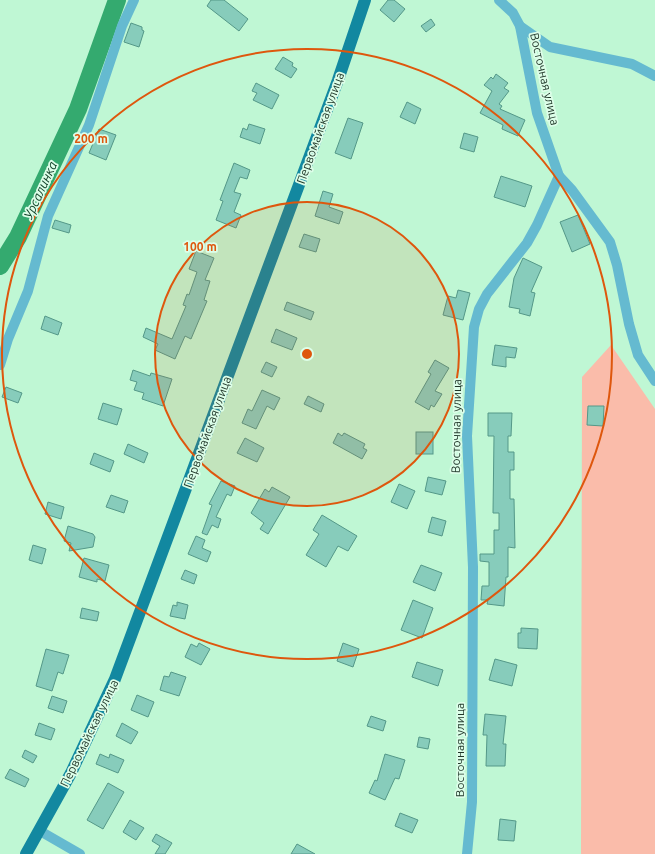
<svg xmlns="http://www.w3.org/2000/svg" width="655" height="854" viewBox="0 0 655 854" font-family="Ubuntu,sans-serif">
	<rect width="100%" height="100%" fill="#bff7d4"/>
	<polygon fill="#fabcaa" points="611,345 655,409 655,854 581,854 582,377"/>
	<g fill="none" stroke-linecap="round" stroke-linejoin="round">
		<polyline stroke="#34aa6f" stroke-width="18" points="0,266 18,237 78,109 117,0"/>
	</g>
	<g fill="#87ccbb" stroke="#549888">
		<polygon points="211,0 224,0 248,19 239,31 207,6"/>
		<polygon points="388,0 394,0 405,9 394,22 380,10"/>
		<polygon points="431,19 435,25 426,32 421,26"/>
		<polygon points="131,23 142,27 142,30 144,31 139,47 124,42"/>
		<polygon points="283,57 293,63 292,66 297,69 291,78 275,69"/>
		<polygon points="496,74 508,83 504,88 509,91 499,104 502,106 500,109 525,120 518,136 502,129 503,125 480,113 492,91 484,85 491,77 493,79"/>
		<polygon points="256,83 279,95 272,109 253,100 257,93 252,91"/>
		<polygon points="407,102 421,109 415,124 400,117"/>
		<polygon points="348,118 363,123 351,159 335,153"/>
		<polygon points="249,124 265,129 260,144 240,137 243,128 247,130"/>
		<polygon points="99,129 116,135 106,160 89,153"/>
		<polygon points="464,133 478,137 474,152 460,148"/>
		<polygon points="234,163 250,170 247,179 240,177 234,192 241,194 234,212 241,215 236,228 216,220 223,201 220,200"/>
		<polygon points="501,176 532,186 525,207 494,197"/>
		<polygon points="323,191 333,194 329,207 343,212 339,224 315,216"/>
		<polygon points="578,215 590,244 572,252 560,222"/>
		<polygon points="55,220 71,225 69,233 52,228"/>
		<polygon points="304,234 320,239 316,252 299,247"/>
		<polygon points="196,251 214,258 205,280 210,281 204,300 207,301 191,339 185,336 175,359 155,350 158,344 143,337 146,328 172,339 186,306 183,305 187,294 189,295 197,272 189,269"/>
		<polygon points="523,258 542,267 531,292 535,293 530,316 519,313 520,309 509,307 514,278"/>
		<polygon points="458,290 470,293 463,320 443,315 448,296 456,298"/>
		<polygon points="287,302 314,312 311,320 284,310"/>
		<polygon points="45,316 62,323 58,335 41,329"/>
		<polygon points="276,329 297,338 292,350 271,342"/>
		<polygon points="495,345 517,348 515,358 506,357 506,367 492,365"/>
		<polygon points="435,360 449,368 435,391 442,394 434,407 431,405 429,410 415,402 431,374 428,372"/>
		<polygon points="266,362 277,367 272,377 261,372"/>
		<polygon points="133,370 150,376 151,373 172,379 163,406 142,399 144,393 134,390 137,382 130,380"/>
		<polygon points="6,387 22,393 18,403 2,397"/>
		<polygon points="262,390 280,398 274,410 267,406 256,429 242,423 248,409 252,411"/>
		<polygon points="308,396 324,404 321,412 304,404"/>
		<polygon points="103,403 122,409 117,425 98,419"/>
		<polygon points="588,406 604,406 603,426 587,425"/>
		<polygon points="488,413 512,413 511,436 508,436 508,452 514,452 514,470 510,470 510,499 514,499 515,548 508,547 508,577 506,577 504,606 487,604 488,600 481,600 482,586 489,586 489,562 480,561 480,554 494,554 494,530 499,530 499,513 493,513 494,436 488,436"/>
		<rect x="416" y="432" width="17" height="22"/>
		<polygon points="338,433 342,436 344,433 365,444 363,448 367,450 362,459 333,443"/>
		<polygon points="245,438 264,448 257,462 237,453"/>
		<polygon points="128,444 148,453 144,463 124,454"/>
		<polygon points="94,453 114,461 110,472 90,464"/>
		<polygon points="428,477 446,481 442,495 425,491"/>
		<polygon points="221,481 235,486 231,496 227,494 216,517 221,519 218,528 212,525 207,535 202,533 212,505 209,504"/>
		<polygon points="399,484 415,491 407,509 391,502"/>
		<polygon points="272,487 290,497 268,534 260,529 264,523 251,513 265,489 269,492"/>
		<polygon points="111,495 128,501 124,513 106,507"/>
		<polygon points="48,502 64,507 61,519 45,514"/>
		<polygon points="322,515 357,536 348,551 338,546 326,567 306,555 319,534 313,530"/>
		<polygon points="432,517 446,521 442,536 428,532"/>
		<polygon points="68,526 93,534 95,537 93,547 69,551 71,543 64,541"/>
		<polygon points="196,536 205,540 202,548 211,552 207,562 188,554"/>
		<polygon points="33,545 46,549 42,564 29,560"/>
		<polygon points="84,558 109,565 105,581 97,579 97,582 79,577"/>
		<polygon points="421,565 442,573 435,591 413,582"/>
		<polygon points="185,570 197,575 194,584 181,579"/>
		<polygon points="413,600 433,608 422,638 401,630"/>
		<polygon points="177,602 188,605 185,619 170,616 173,605 177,606"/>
		<polygon points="82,608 99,612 97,621 80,618"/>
		<polygon points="521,628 538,629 537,649 518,648 518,633 521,633"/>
		<polygon points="199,643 210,649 201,665 185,657 191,644 197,647"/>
		<polygon points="343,643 359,649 353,667 337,661"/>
		<polygon points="46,649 69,655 63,674 58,672 52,691 36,686"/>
		<polygon points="495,659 517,665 512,686 489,680"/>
		<polygon points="417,662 443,670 438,686 412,677"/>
		<polygon points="171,672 186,677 179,696 160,690 164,676 169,677"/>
		<polygon points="137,695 154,702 148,717 131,710"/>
		<polygon points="52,696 67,701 63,713 48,708"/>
		<polygon points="485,714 506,716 503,744 506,744 505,766 486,766 487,735 483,735"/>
		<polygon points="371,716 386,721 383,731 367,726"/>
		<polygon points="39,723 55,729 51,740 35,735"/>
		<polygon points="122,723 138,732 131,744 116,736"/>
		<polygon points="419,737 430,739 428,749 417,747"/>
		<polygon points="25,750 37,756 33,763 22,757"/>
		<polygon points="100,754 109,758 110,754 124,760 118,773 96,764"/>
		<polygon points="385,754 405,760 399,779 395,778 385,800 369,793 375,780 377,781"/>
		<polygon points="10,769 29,779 25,787 5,778"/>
		<polygon points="108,783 124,792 103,829 87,820"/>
		<polygon points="400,813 418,820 412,833 395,826"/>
		<polygon points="500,819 516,821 514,841 498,840"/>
		<polygon points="130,820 144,828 136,840 123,832"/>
		<polygon points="156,834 172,843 165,854 155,854 160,846 152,841"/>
		<polygon points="297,844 315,854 291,854"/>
	</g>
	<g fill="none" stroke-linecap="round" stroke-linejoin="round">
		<g stroke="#65bad0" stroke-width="10">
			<polyline points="499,0 513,13 520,26 550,47 632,64 655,76"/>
			<polyline points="559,176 572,190 610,242 617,265 629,324 638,355 655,381"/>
			<polyline points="0,365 8,339 28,291 48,216 89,125 122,26 134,0"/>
			<polyline points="40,831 80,854"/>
			<polyline points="467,854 472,802 473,567 467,436 474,327 479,309 487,294 527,243 537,225 559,176 537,113 520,26"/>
		</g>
		<polyline stroke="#1288a0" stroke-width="12" points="26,854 71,773 115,679 338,80 365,0"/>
	</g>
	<circle cx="307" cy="354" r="152" fill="#de570d" fill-opacity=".12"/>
	<g fill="none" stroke="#de570d" stroke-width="2">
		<circle cx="307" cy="354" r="152"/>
		<circle cx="307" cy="354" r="305"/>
	</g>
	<g text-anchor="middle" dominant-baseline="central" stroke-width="3.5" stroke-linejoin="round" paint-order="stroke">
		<g font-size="12" fill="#1f3528" stroke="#ddfee9">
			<text transform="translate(545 79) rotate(77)">Восточная улица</text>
			<text transform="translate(320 128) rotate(-70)">Первомайская улица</text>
			<text transform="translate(456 426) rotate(-89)">Восточная улица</text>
			<text transform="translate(207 432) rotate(-70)">Первомайская улица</text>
			<text transform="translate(89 733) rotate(-64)">Первомайская улица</text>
			<text transform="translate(459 750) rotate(-90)">Восточная улица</text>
		</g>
		<g font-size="13" font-style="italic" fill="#15432b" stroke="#ddfee9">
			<text transform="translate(40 190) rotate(-65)">Урсалинка</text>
		</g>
	</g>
	<circle cx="307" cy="354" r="6" fill="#de570d" stroke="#ddfee9" stroke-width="2"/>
	<g font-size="12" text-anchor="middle" font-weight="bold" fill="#de570d" stroke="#ddfee9" stroke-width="3.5" stroke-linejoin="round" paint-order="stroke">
		<text x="91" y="143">200 m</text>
		<text x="200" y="251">100 m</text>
	</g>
</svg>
